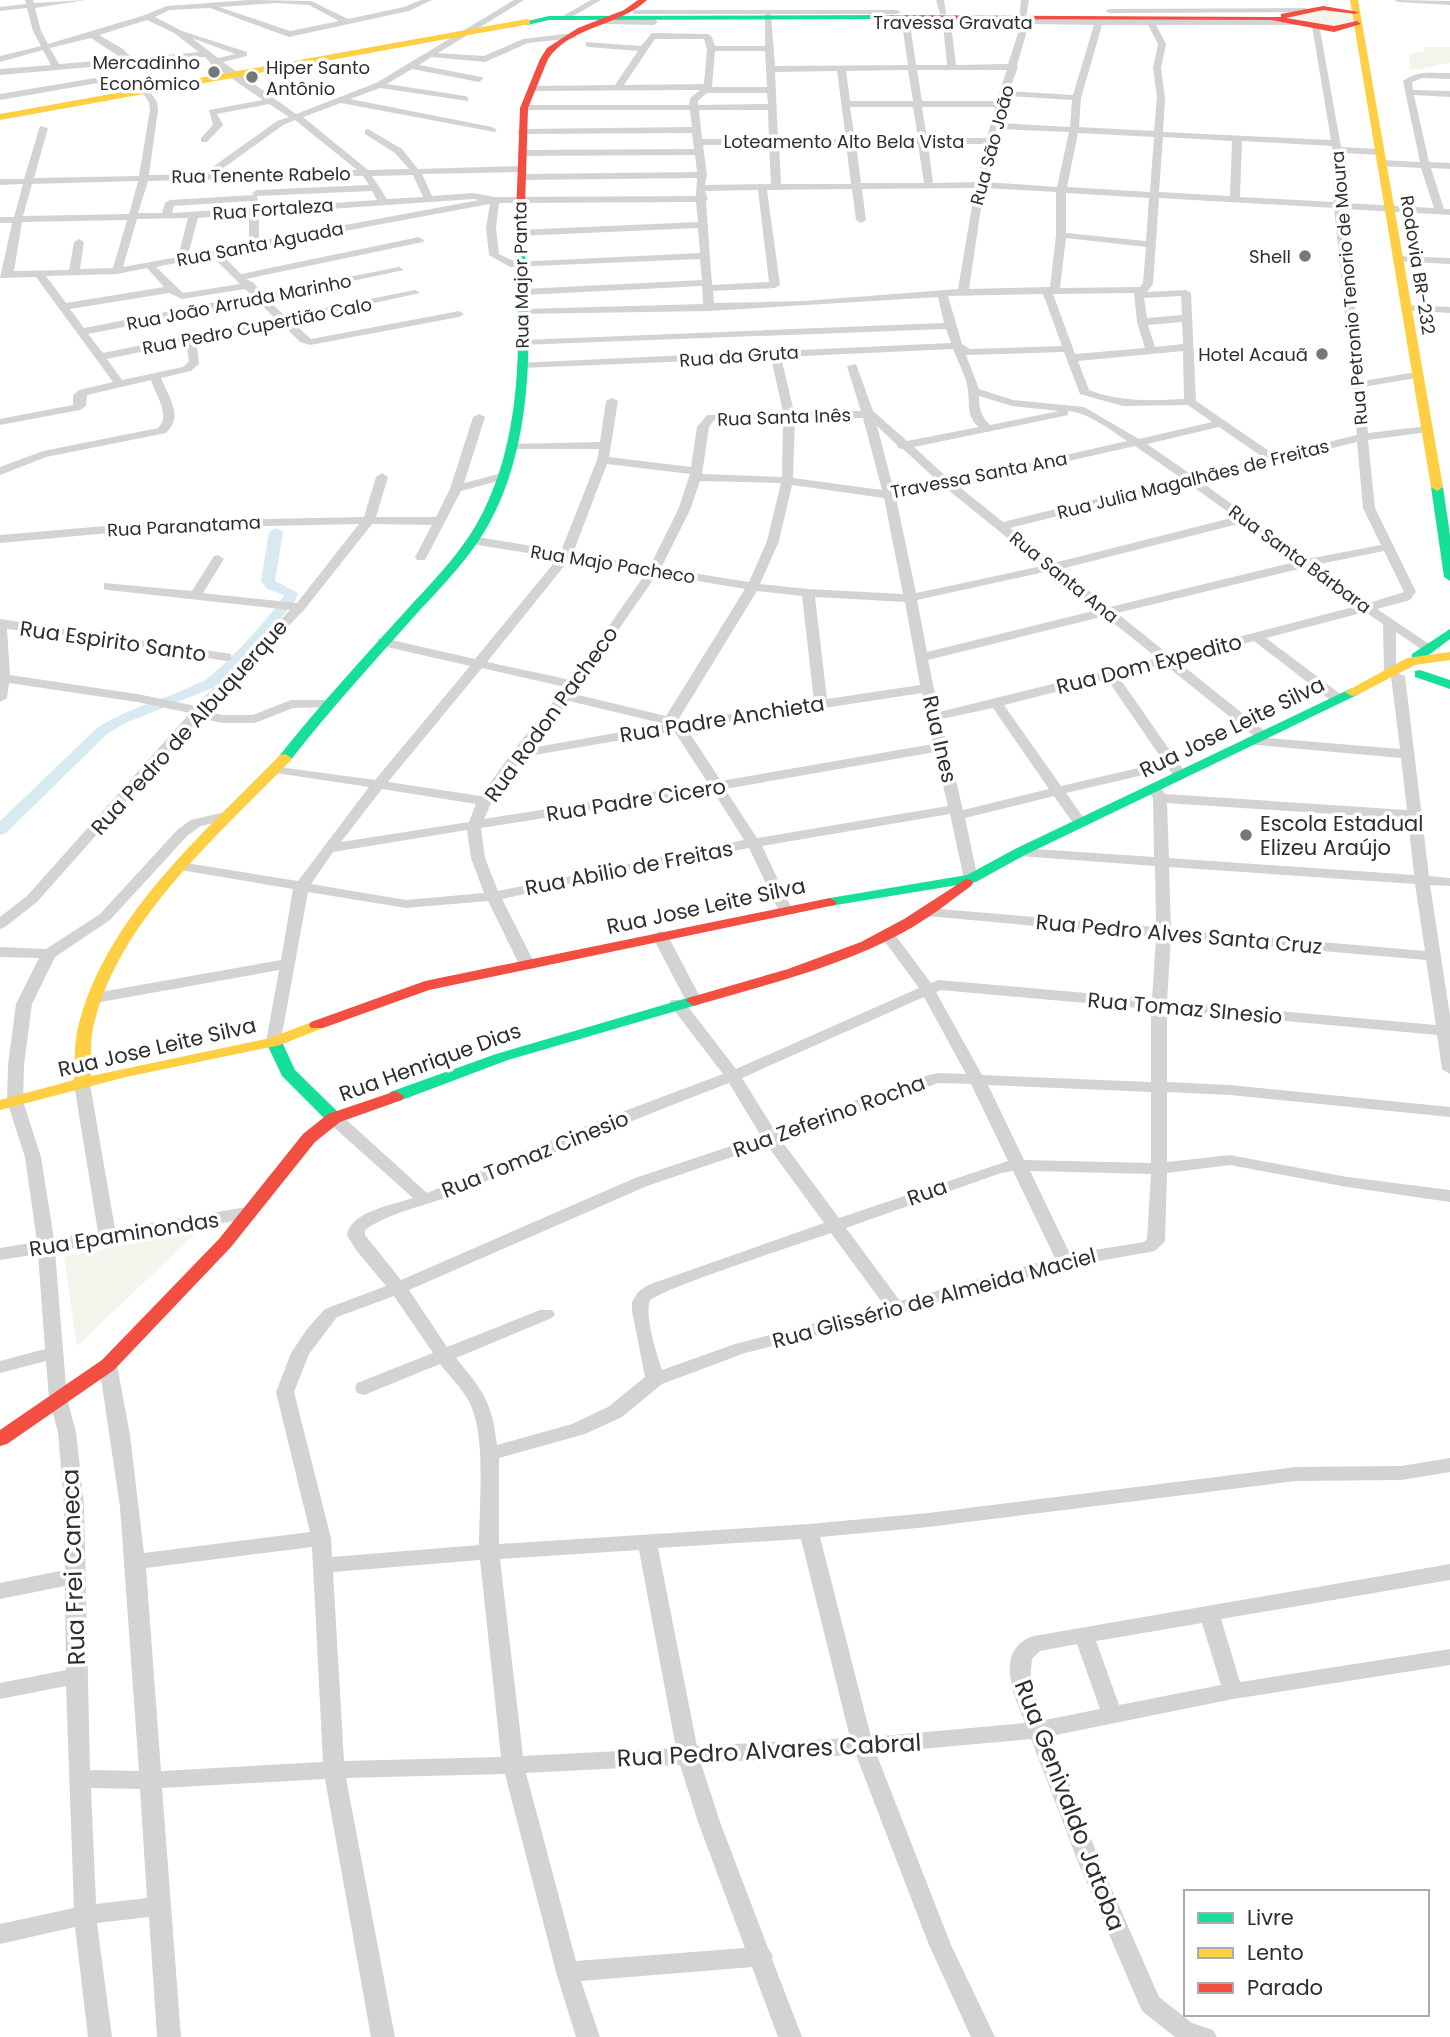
<svg xmlns="http://www.w3.org/2000/svg" width="1450" height="2037" viewBox="0 0 1450 2037" font-family="Poppins,sans-serif">
	<rect width="100%" height="100%" fill="#fff"/>
	<g fill="#f1f5eb">
		<polygon points="1327,9 1349,14 1352,23 1340,27 1283,18"/>
		<path d="M1424 47H1450V63C1435 64 1425 70 1410 70L1409 53 1423 52Z"/>
		<polygon points="199,1230 77,1346 64,1257"/>
	</g>
	<g fill="none" stroke-linecap="round" stroke-linejoin="round">
		<path fill="#d7eaf2" fill-rule="evenodd" d="M276 528 283 532 275 581 298 593 295 601 266 636 215 687 123 724 107 734 6 833 0 835V821L97 728C130 707 167 699 201 682 219 674 274 613 284 595L267 589 261 581 269 532Z"/>
		<g fill="#d3d3d3" fill-rule="evenodd">
			<path d="M25 0H33L34 3 86 0 35 8 41 31 48 44 145 15 167 6 250 0 311 1 348 19 404 7 421 0H432L409 11 289 37 210 8 169 10 155 17 182 31 247 52V56L223 62 296 114 376 83 514 0H524L438 53 484 56 523 39 573 33 576 34V38L528 43 485 62 431 57 419 65 482 77 483 79 479 82 412 69 387 84 465 96 468 97V101L380 88 350 99 492 127 497 130 495 132 341 103 303 117 368 170 409 169 395 153 365 134V130L368 129 402 149 418 169 522 166 527 169 522 172 422 174 432 196 473 193 495 197 696 196 697 178 522 180 517 177 522 174 697 172 695 155 522 156 517 153 522 150 694 149 692 133 519 134 517 132 522 129 692 127 690 110H521L520 108 524 105H689L690 98 700 90 528 91V87L531 86 615 85 638 51 589 47 586 46V42L641 46 652 33 708 34 712 37 715 46H765V14H633V10H897L901 12 897 14H771L775 66 908 65 902 24 883 23H880V19H1019L1021 0H1029L1026 17 1028 19 1294 20 1298 23 1297 25H1156L1166 44 1161 68 1165 97 1163 132 1331 140 1312 26 1319 24 1341 147 1379 149 1384 152 1379 155 1342 153 1344 203 1434 208 1421 168 1381 166 1376 163 1381 160 1420 162 1403 81C1416 70 1434 73 1450 73V79L1422 78 1412 82 1413 90 1450 91V97L1414 95 1429 162 1450 163V169L1431 168 1444 209H1450V215L1344 209 1363 381 1416 372 1421 375 1416 378 1363 387 1368 433 1428 426 1434 429 1428 432 1368 440 1375 508 1416 592 1410 600 1377 609 1435 648 1429 652 1424 651 1396 632V673L1405 676 1429 876 1450 878V886L1430 885 1450 1016V1074L1442 1069 1437 1035 1167 1010V1082L1230 1085 1450 1107V1117L1230 1095 1167 1092V1162L1230 1155 1347 1177 1450 1190V1202L1347 1187 1230 1165 1167 1173 1165 1241 1155 1251 1065 1267 842 1329 745 1353 662 1384 622 1417 585 1434 499 1458V1544L809 1524 928 1513 1296 1467 1401 1466 1450 1458V1472L1401 1480 1296 1481 928 1527 820 1537 871 1737 1025 1723C1014 1696 993 1649 1034 1636L1450 1564V1580L1221 1619 1240 1682 1450 1649V1665L1233 1699 1051 1736 1102 1867 1159 1997 1192 2023 1213 2030 1217 2037H1175L1142 2011 1080 1867 1031 1739 876 1753 951 1945 995 2037H971L929 1945 856 1755 701 1763 720 1822 768 1948 773 1956 772 1959 802 2037H778L752 1967 581 1981 600 2037H576L556 1972 505 1774 346 1778 395 2037H371L325 1779 162 1788 181 2037H157L149 1917 97 1923 112 2037H88L75 1927 0 1944V1924L74 1908 66 1686 0 1699V1683L66 1670 65 1586 0 1599V1583L65 1570 64 1504 58 1432 49 1399 46 1361 0 1373V1361L45 1349 38 1254 0 1260V1248L37 1242 25 1157 7 1101 8 1065 16 1004 39 958 0 957V947L46 949 100 914 178 829 191 820 229 811 236 815 234 818 201 826 188 835 110 920 55 957 32 1004 24 1065 23 1101 41 1157 54 1239 98 1232 74 1084 82 1079 90 1084 115 1229 247 1207 256 1213 247 1219 55 1251 67 1399 76 1432 84 1504 90 1770 139 1771 120 1507 99 1365 102 1360H114L117 1365 130 1435 144 1553 310 1532 276 1392 291 1353 307 1329 325 1309 386 1286 356 1250 347 1235C351 1211 393 1205 413 1198L328 1122 326 1118 328 1114H340L427 1193 598 1121 723 1074 671 1006 669 1003 671 1000H683L736 1069 919 988 880 935 888 930 893 932 931 983 939 980 1152 999 1156 937 927 916 920 912 927 908 1156 927 1155 866 1020 856 1013 852 1020 848 1154 857 1153 798 1147 788 1154 784 1159 785 1165 794 1407 810 1401 758 1246 744 1244 741 1246 738 1255 737 1164 664 1118 676 1185 772 1183 775H1173L1169 769 1066 793 1087 823 1080 827 1075 826 1054 796 965 818 978 879 976 882 971 883 964 879 950 814 762 846 792 909 785 913 778 909 749 848 631 870 502 899 535 964 527 969 519 964 488 901 406 908 308 892 280 1045H268L266 1042 279 970 95 1003 89 1001 87 998 95 993 281 960 293 889 180 870 173 866 180 862 298 881 369 787 276 773 271 772 269 769 271 766 375 780 470 666 378 645V639L383 638 475 659 558 558 472 544 466 540 472 536 561 551 597 460 599 449H511L505 446 507 444 600 442 606 401 612 398 618 401 609 457 691 467 697 427 707 415 783 412 771 358 521 368 516 365 517 363 951 343 946 329 520 345 519 343 524 340 944 323 938 297 709 311 520 314V310L524 309 703 304 702 286 524 295 519 292 524 289 702 280 700 259 510 267 489 255 486 228 490 204 221 254 241 274 419 237 424 240 423 242 246 279 254 283 262 294 399 267 404 270 267 299 285 316 415 290 420 293 291 321 311 339 459 311 464 314 459 317 310 345 300 342 281 323 193 341 197 346 199 364 191 371 161 378C169 398 184 416 166 433L46 457 0 475V467L43 451 158 428C171 416 156 395 151 380L87 395 86 406 80 410 0 425V419L73 405V395L79 390 113 382 36 277 0 278 12 223H0V217H14L23 184 0 185V179H24L40 126 48 128 34 178 139 176 150 110 149 102 141 91 148 89 157 102 158 110 149 175 203 174 277 121 289 117 269 104 217 114 223 125 207 142H201V138L213 125 209 110 263 100 211 64 205 57 0 75V69L51 65 43 50 0 62V56L41 46 33 31 27 8 0 11V7L26 4ZM277 3 309 5 339 21 290 31 219 7ZM147 20 174 33 199 52 132 58 123 49 99 35ZM910 24H943L947 65H916ZM951 24H1021L1008 64 956 65ZM1029 24 1094 25 1073 95 1009 91 1018 67 1017 65ZM1102 25H1148L1158 44 1153 68 1157 97 1154 131 1079 127 1081 98ZM91 38 123 59 59 64 50 48ZM192 38 235 54 218 58ZM655 39H704L707 49 704 84 624 85ZM715 51H765L767 87H712ZM908 70 913 101H850L846 71ZM917 70H1007L996 101H922ZM837 71 846 139H778L775 72ZM707 93H767L768 104 698 105V101ZM1007 96 1072 100 1070 127 1000 123ZM850 107H913L918 138 855 139ZM922 107H995L987 138H927ZM699 110H768L769 139H702ZM295 120 357 170 215 174 283 125ZM998 129 1069 132 1057 187 986 182ZM1078 133 1154 137 1150 192 1067 187ZM1163 137 1232 141 1230 196 1159 192ZM1242 141 1332 146 1334 202 1240 197ZM779 144H846L851 184H781ZM856 144H918L924 183H861ZM928 144H986L976 182 933 183ZM703 145H769L771 184 705 185 707 175ZM413 175 423 197 387 199 372 176ZM363 176 369 185 257 190 252 193 254 195 170 200 165 203 162 213H138L148 181ZM138 181 129 214 23 216 32 184ZM975 188 958 289 804 301 714 303 713 291 775 288 780 285 767 190 852 189 856 220 861 223 866 220 862 189ZM984 188 1056 192V235L1050 287 969 289ZM758 190 769 282 712 285 706 201 708 199 705 191ZM372 191 377 200 259 208 257 196ZM1066 193 1149 198 1146 241 1066 233ZM1159 198 1334 208 1357 435 1275 455 1196 401 1191 293 1186 290 1147 292 1153 284ZM473 199 479 200 259 241V214ZM250 201 249 208 172 213 174 206ZM696 202 698 222 518 230 513 233 518 236 698 228 700 253 516 262 499 254 496 228 499 203ZM249 214V243L188 255 198 218ZM188 218 178 257 123 267 137 219ZM127 220 113 268 80 269 84 242 79 239 74 242 69 270 14 271 22 222ZM1066 238 1146 247 1143 283 1140 287 1060 288ZM212 256 240 284 183 293 156 267ZM147 268 164 287 66 303 46 276 117 274ZM245 289 252 295 84 328 70 309 169 293 182 299ZM1134 293 1137 322 1145 348 1075 354 1053 294ZM1043 294 1062 346 970 349 962 344 948 296ZM1181 296 1182 315 1147 318 1144 298ZM257 301 275 318 103 353 88 334ZM1182 322 1183 344 1155 347 1148 325ZM183 343 187 347 189 361 183 367 122 380 107 359ZM953 349C958 362 967 378 968 391 970 406 966 416 979 427L907 441 873 411 856 364 847 366 861 411 794 412 781 357ZM1183 351 1184 399C1152 401 1120 402 1089 390L1078 361ZM1064 352 1080 394 1123 406 1188 405 1212 422 1139 439 1084 407 1013 400 979 389 966 355ZM979 396 1012 406 1059 411 990 425C981 416 979 409 979 396ZM1068 411C1090 413 1110 430 1127 441L951 481 914 447 1064 416 1068 415ZM863 418 882 490 793 478 795 419ZM783 419 782 477 702 474 709 427 714 420ZM877 426 897 445 898 448 903 449 940 483 894 491ZM1219 427 1264 458 1192 475 1147 444ZM1357 442 1363 508 1381 545 1307 559 1200 481ZM1135 446 1181 478 1003 522 958 486ZM607 464 690 474 678 510 650 566 573 553ZM700 481 781 483 767 541 749 582 661 568 690 510ZM1188 483 1235 517 1054 563 1010 528ZM792 485 884 498 903 594 808 589 760 584 779 541ZM947 489 1042 566 916 593 896 498ZM1242 523 1295 562 1110 607 1061 569ZM1384 551 1404 592 1369 603 1315 565ZM569 560 646 573 571 680 487 662ZM1303 568 1357 606 1169 655 1117 613ZM1049 571 1097 610 927 652 917 600ZM657 574 745 589 666 716 574 694ZM757 591 802 596 814 701 680 722 678 720ZM815 597 905 602 920 685 827 699ZM1365 612 1383 624 1384 670 1393 673 1391 676 1400 749 1267 738V733L1177 661 1254 641 1333 702H1343V696L1266 638ZM1105 616 1157 658 939 712 928 660ZM482 668 565 687 513 751 481 796 388 782ZM1107 679 1164 762 1061 786 1004 705ZM922 693 933 744 721 781 687 729ZM569 701 665 724H666L531 748ZM993 708 1049 789 963 810 941 719ZM674 731 708 783 484 819 494 797 523 757ZM935 752 948 806 757 838 725 789ZM382 789 476 804 469 822 341 842ZM713 791 744 840 498 891 485 858 481 828ZM1167 803 1408 819 1414 875 1169 858ZM467 830 471 858 484 893 406 900 311 884 333 852ZM1169 867 1415 884 1425 951 1171 929ZM1171 938 1426 960 1436 1025 1167 1001ZM941 990 1151 1009V1082L982 1075 936 992ZM924 997 966 1074 938 1073 912 1079 775 1131 742 1078ZM729 1083 761 1136 635 1178 401 1280 365 1235V1230C390 1212 426 1206 455 1194 546 1156 637 1118 729 1083ZM938 1083 971 1084 1008 1161 839 1218 781 1140ZM988 1085 1151 1092V1163L1024 1160ZM767 1145 824 1223 648 1285 638 1292 632 1302V1311L645 1377 608 1407 572 1424 497 1445C492 1401 483 1391 456 1358L552 1318 555 1314 552 1310H540L447 1347 409 1290 647 1186ZM1013 1171 1055 1258 900 1301 846 1228 1001 1173ZM1030 1171 1151 1174 1147 1239 1144 1242 1070 1254ZM831 1233 884 1305 735 1344 662 1370C657 1355 644 1315 650 1301 656 1290 809 1241 831 1233ZM394 1296 433 1353 357 1383 355 1388 357 1393 364 1395 440 1364C452 1379 469 1395 474 1414 485 1449 479 1508 479 1545L332 1557 331 1538 294 1392 309 1354 337 1317ZM801 1539 850 1738 697 1746 658 1548ZM312 1547 323 1762 161 1771 146 1568ZM639 1550 676 1748 523 1756 500 1559ZM480 1560 501 1757 344 1761 333 1572ZM1202 1623 1221 1685 1119 1705 1096 1641ZM1077 1644 1100 1709 1045 1720 1030 1683 1032 1659 1040 1651ZM680 1765 698 1822 745 1948 576 1961 526 1773ZM91 1788 140 1789 147 1898 96 1904Z"/>
			<polygon points="591,0 601,0 568,19 561,17"/>
			<polygon points="936,0 944,0 946,14 940,14"/>
			<polygon points="1394,0 1450,1 1450,5 1398,2"/>
			<polygon points="1305,8 1309,10 1308,12 1109,13 1105,11 1109,9"/>
			<polygon points="604,19 654,19 658,22 654,25 601,24 601,20"/>
			<polygon points="95,78 99,81 98,83 0,100 0,94"/>
			<polygon points="1397,256 1450,258 1450,264 1393,261 1393,257"/>
			<polygon points="1407,305 1450,307 1450,313 1403,310 1403,306"/>
			<polygon points="479,414 485,417 464,483 502,473 506,475 506,479 461,491 425,560 417,560 415,557 432,525 372,524 304,610 206,711 222,715 253,715 291,700 328,700 333,701 333,707 293,708 255,723 222,723 200,718 37,902 5,927 0,929 0,917 27,896 190,713 137,702 9,683 7,698 0,702 0,619 231,654 231,660 226,661 65,635 7,629 10,675 137,694 196,706 290,610 108,590 104,589 104,583 192,591 214,556 218,555 224,559 203,593 297,603 359,524 164,528 0,543 0,535 164,521 364,517 376,477 382,473 388,477 376,517 436,517 450,489 473,417"/>
			<polygon points="660,931 668,936 701,999 699,1002 687,1002 685,999 652,936"/>
		</g>
		<g fill="#16e098" fill-rule="evenodd">
			<polygon points="894,15 898,17 897,19 549,20 527,25 523,22 549,16"/>
			<path d="M519 238 524 241C531 330 535 429 495 512 476 553 441 587 411 620 370 666 328 712 290 761H280L278 758 280 755C319 706 361 660 403 614 431 583 463 552 482 514 524 432 521 330 514 241Z"/>
			<polygon points="1437,483 1443,487 1450,535 1450,581 1444,577 1431,487"/>
			<polygon points="1450,629 1450,639 1422,660 1412,660 1412,654"/>
			<polygon points="1420,670 1450,680 1450,689 1415,677 1415,671"/>
			<polygon points="1352,688 1359,692 1357,695 1025,855 976,882 830,906 823,902 830,898 967,875 1015,849"/>
			<polygon points="694,996 702,1001 700,1004 508,1060 402,1100 396,1101 388,1096 390,1092 496,1054"/>
			<polygon points="274,1037 282,1042 295,1070 340,1114 342,1118 340,1122 328,1122 282,1076 266,1042"/>
		</g>
		<g fill="#ffcf43" fill-rule="evenodd">
			<polygon points="1350,0 1358,0 1443,487 1437,491 1431,487"/>
			<polygon points="527,19 530,20 530,24 0,120 0,114"/>
			<polygon points="1450,652 1450,660 1415,665 1357,695 1352,696 1345,692 1407,658"/>
			<path d="M285 754 292 758 290 761C217 837 117 921 93 1028 90 1043 91 1061 91 1076L270 1038 317 1020 323 1022 325 1025 323 1028 280 1045 126 1077 0 1110V1100L74 1080C75 1063 74 1044 78 1027 107 915 202 835 280 755Z"/>
		</g>
		<g fill="#f24e42" fill-rule="evenodd">
			<path d="M638 0H647C620 26 570 26 548 59L528 108 524 241 515 243 520 108 540 59 547 48 578 28 624 10Z"/>
			<polygon points="1323,6 1359,12 1355,14 1323,10 1286,18 1334,26 1357,21 1361,24 1334,32 1271,20 894,19 890,17 894,15 1281,17 1281,14"/>
			<path d="M966 879 971 880 973 883 971 886C949 902 928 919 904 932 840 967 769 984 700 1004L694 1006 686 1001 688 998 788 969 861 942 904 919Z"/>
			<polygon points="830,898 837,902 835,905 429,990 323,1028 311,1028 309,1025 311,1022 425,981"/>
			<polygon points="396,1091 404,1096 402,1100 340,1122 315,1142 231,1247 114,1370 7,1444 0,1446 0,1430 102,1360 219,1239 303,1134 328,1114"/>
		</g>
	</g>
	<g fill="#777" stroke="#fff" stroke-width="2.5">
		<circle cx="214" cy="72" r="7"/>
		<circle cx="252" cy="77" r="7"/>
		<circle cx="1305" cy="256" r="7"/>
		<circle cx="1322" cy="354" r="7"/>
		<circle cx="1246" cy="835" r="7"/>
	</g>
	<g text-anchor="middle" dominant-baseline="central" stroke-width="7" stroke-linejoin="round" paint-order="stroke">
		<g font-size="18" fill="#2e2e2e" stroke="#fff">
			<text x="953" y="22">Travessa Gravata</text>
			<text x="844" y="141">Loteamento Alto Bela Vista</text>
			<text transform="translate(992 145) rotate(-75)">Rua São João</text>
			<text transform="translate(261 175) rotate(-1)">Rua Tenente Rabelo</text>
			<text transform="translate(273 209) rotate(-4)">Rua Fortaleza</text>
			<text transform="translate(260 244) rotate(-11)">Rua Santa Aguada</text>
			<text transform="translate(1418 265) rotate(81)">Rodovia BR-232</text>
			<text transform="translate(521 275) rotate(-91)">Rua Major Panta</text>
			<text transform="translate(1349 288) rotate(-95)">Rua Petronio Tenorio de Moura</text>
			<text transform="translate(239 302) rotate(-11)">Rua João Arruda Marinho</text>
			<text transform="translate(257 326) rotate(-11)">Rua Pedro Cupertião Calo</text>
			<text transform="translate(739 356) rotate(-4)">Rua da Gruta</text>
			<text transform="translate(784 417) rotate(-2)">Rua Santa Inês</text>
			<text transform="translate(979 475) rotate(-11)">Travessa Santa Ana</text>
			<text transform="translate(1193 479) rotate(-14)">Rua Julia Magalhães de Freitas</text>
			<text transform="translate(184 526) rotate(-3)">Rua Paranatama</text>
			<text transform="translate(1300 559) rotate(36)">Rua Santa Bárbara</text>
			<text transform="translate(613 564) rotate(9)">Rua Majo Pacheco</text>
			<text transform="translate(1064 577) rotate(39)">Rua Santa Ana</text>
		</g>
		<g font-size="18" fill="#2e2e2e" stroke="#fff" text-anchor="end">
			<text x="200" y="62">Mercadinho<tspan x="200" dy="21">Econômico</tspan></text>
			<text x="266" y="67" text-anchor="start">Hiper Santo<tspan x="266" dy="21">Antônio</tspan></text>
			<text x="1291" y="256">Shell</text>
			<text x="1308" y="354">Hotel Acauã</text>
		</g>
		<g font-size="21" fill="#2e2e2e" stroke="#fff">
			<text transform="translate(113 641) rotate(8)">Rua Espirito Santo</text>
			<text transform="translate(1149 664) rotate(-14)">Rua Dom Expedito</text>
			<text transform="translate(551 714) rotate(-54)">Rua Rodon Pacheco</text>
			<text transform="translate(722 719) rotate(-9)">Rua Padre Anchieta</text>
			<text transform="translate(189 727) rotate(-48)">Rua Pedro de Albuquerque</text>
			<text transform="translate(1232 727) rotate(-26)">Rua Jose Leite Silva</text>
			<text transform="translate(940 739) rotate(77)">Rua Ines</text>
			<text transform="translate(636 800) rotate(-9)">Rua Padre Cicero</text>
			<text transform="translate(629 868) rotate(-11)">Rua Abilio de Freitas</text>
			<text transform="translate(706 906) rotate(-12)">Rua Jose Leite Silva</text>
			<text transform="translate(1179 934) rotate(5)">Rua Pedro Alves Santa Cruz</text>
			<text transform="translate(1185 1008) rotate(5)">Rua Tomaz SInesio</text>
			<text transform="translate(157 1047) rotate(-13)">Rua Jose Leite Silva</text>
			<text transform="translate(430 1062) rotate(-20)">Rua Henrique Dias</text>
			<text transform="translate(829 1116) rotate(-20)">Rua Zeferino Rocha</text>
			<text transform="translate(535 1154) rotate(-22)">Rua Tomaz Cinesio</text>
			<text transform="translate(927 1192) rotate(-20)">Rua</text>
			<text transform="translate(124 1234) rotate(-9)">Rua Epaminondas</text>
			<text transform="translate(934 1298) rotate(-15)">Rua Glissério de Almeida Maciel</text>
		</g>
		<g font-size="21" fill="#2e2e2e" stroke="#fff" text-anchor="start">
			<text x="1260" y="823">Escola Estadual<tspan x="1260" dy="24">Elizeu Araújo</tspan></text>
		</g>
		<g font-size="24" fill="#2e2e2e" stroke="#fff">
			<text transform="translate(73 1567) rotate(-92)">Rua Frei Caneca</text>
			<text transform="translate(769 1750) rotate(-3)">Rua Pedro Alvares Cabral</text>
			<text transform="translate(1070 1805) rotate(69)">Rua Genivaldo Jatoba</text>
		</g>
	</g>
	<rect x="1184" y="1890" width="245" height="126" fill="#ffffff" stroke="#ababab" stroke-width="2"/>
	<rect x="1198" y="1913" width="35" height="10" fill="#16e098" stroke="#ababab" stroke-width="2"/>
	<text x="1247" y="1925" font-size="21" fill="#2e2e2e">Livre</text>
	<rect x="1198" y="1948" width="35" height="10" fill="#ffcf43" stroke="#ababab" stroke-width="2"/>
	<text x="1247" y="1960" font-size="21" fill="#2e2e2e">Lento</text>
	<rect x="1198" y="1983" width="35" height="10" fill="#f24e42" stroke="#ababab" stroke-width="2"/>
	<text x="1247" y="1995" font-size="21" fill="#2e2e2e">Parado</text>
</svg>
